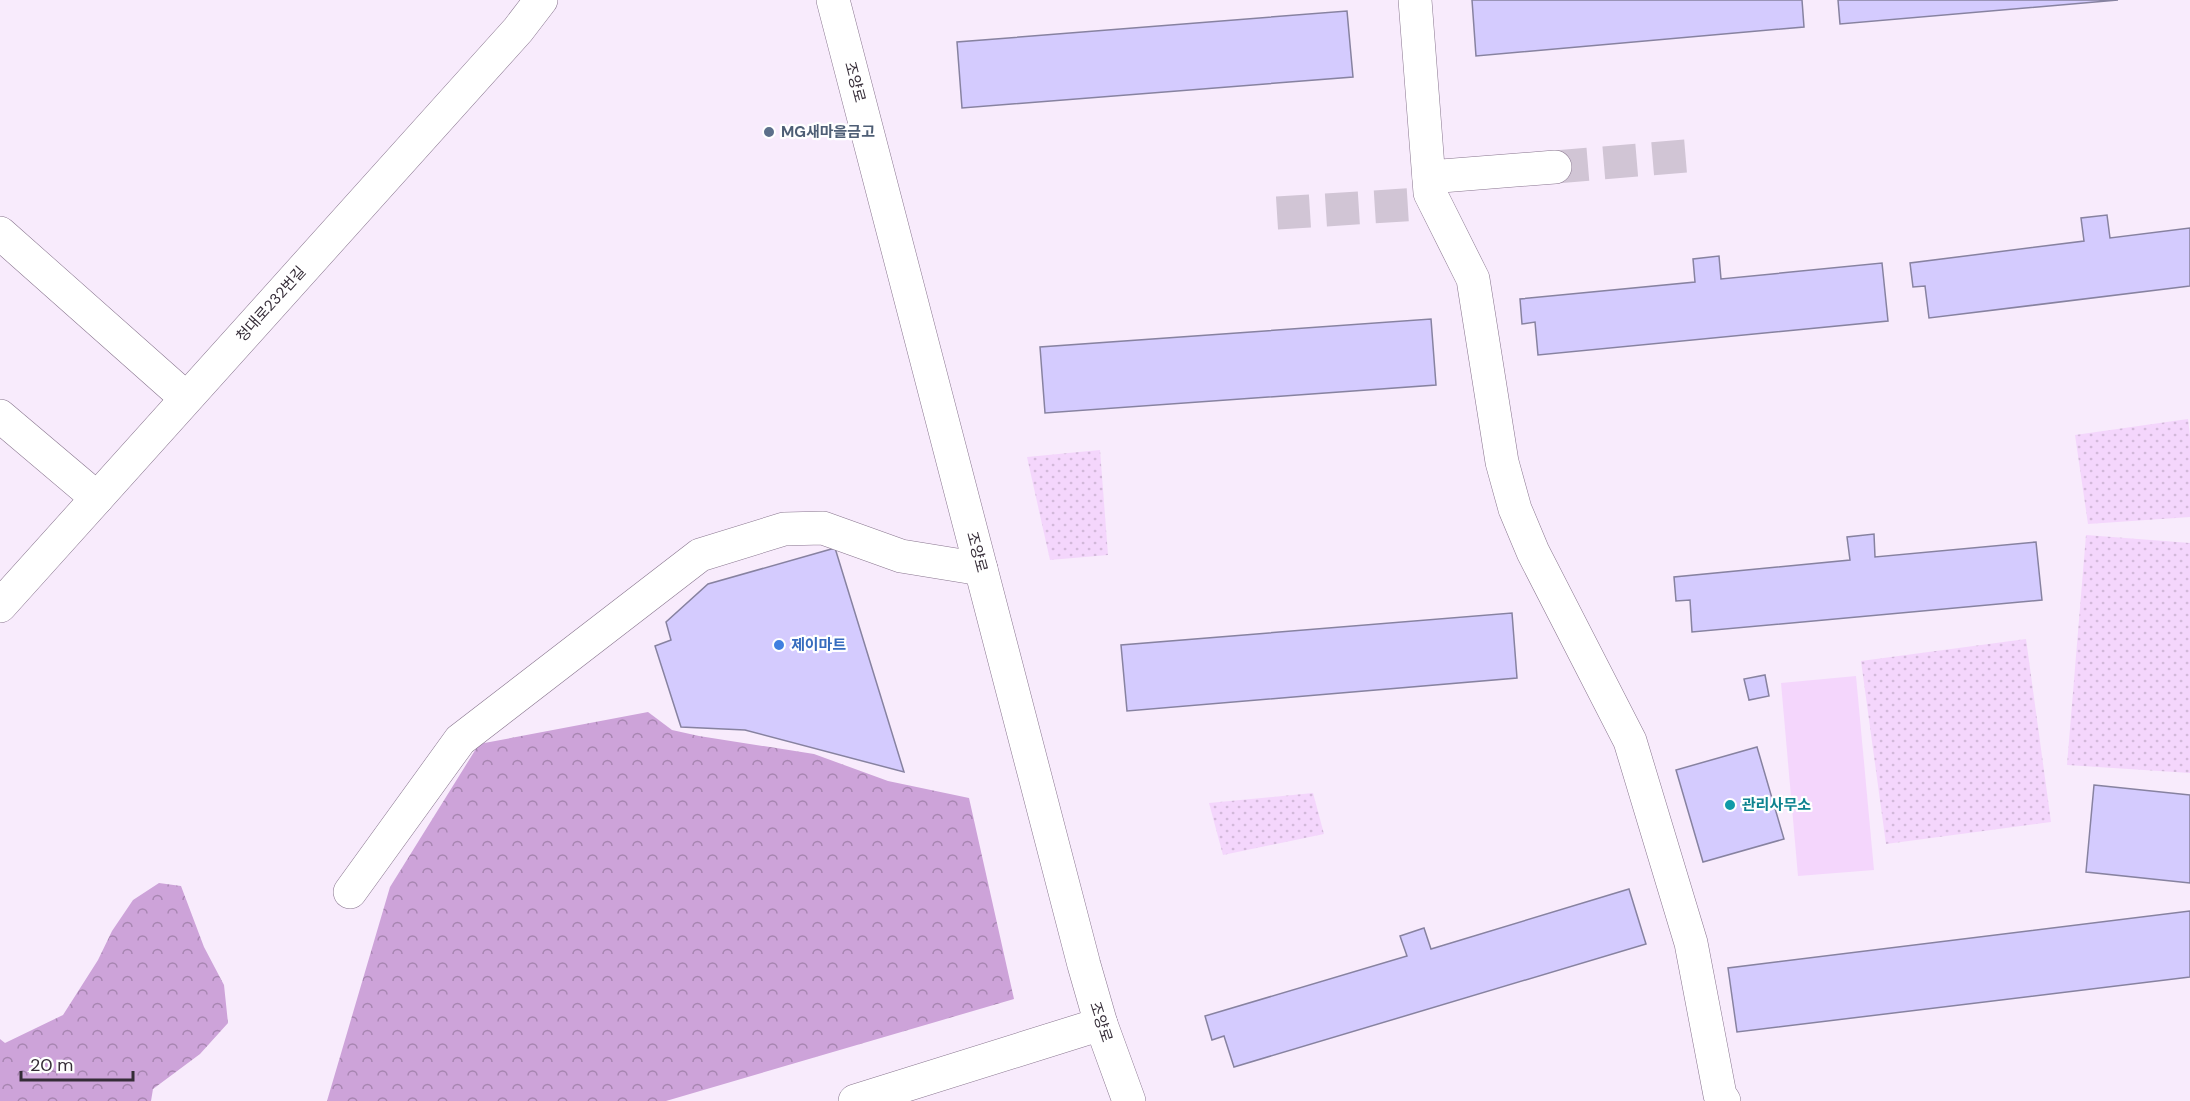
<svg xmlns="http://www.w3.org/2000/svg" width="2190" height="1101" viewBox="0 0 2190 1101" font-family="'DM Sans','Noto Sans KR',sans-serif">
	<defs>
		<pattern id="grass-dots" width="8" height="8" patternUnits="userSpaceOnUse" patternTransform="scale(1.5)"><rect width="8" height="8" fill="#f4d6fc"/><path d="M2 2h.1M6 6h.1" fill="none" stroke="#d2b8d9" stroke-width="1.8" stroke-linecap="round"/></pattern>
		<pattern id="forest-crowns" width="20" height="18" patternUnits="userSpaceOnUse" patternTransform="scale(1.5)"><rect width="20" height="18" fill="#cda3d9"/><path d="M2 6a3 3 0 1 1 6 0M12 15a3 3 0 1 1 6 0" fill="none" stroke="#a785b1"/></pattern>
	</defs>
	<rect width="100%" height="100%" fill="#f8ebfc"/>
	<g fill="url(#grass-dots)">
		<polygon points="2188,419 2190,436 2190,517 2088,524 2075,435"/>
		<polygon points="1100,450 1108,555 1050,560 1027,457"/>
		<polygon points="2086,535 2190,543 2190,773 2067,765"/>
		<polygon points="2026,639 2051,822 1886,844 1861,661"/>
		<polygon points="1313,793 1324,834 1223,855 1209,803"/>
	</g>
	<g fill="url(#forest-crowns)">
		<polygon points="648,712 672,730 699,736 814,754 888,781 969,798 1014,999 666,1101 327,1101 390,887 479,744"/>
		<polygon points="159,883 181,886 204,947 224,985 228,1023 200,1054 153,1089 151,1101 0,1101 0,1039 5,1043 63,1015 98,960 112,931 133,900"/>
	</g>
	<polygon fill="#f4d6fc" points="1856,676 1874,870 1798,876 1781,683"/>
	<g fill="#d4cbfe" stroke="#8782a0" stroke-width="1.5">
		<polygon points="1472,0 1802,0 1804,27 1476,56"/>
		<polygon points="1838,0 2118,0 1840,24"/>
		<polygon points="1347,11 1353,77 962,108 957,42"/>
		<polygon points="2107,215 2110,238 2190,228 2190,286 1929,318 1925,286 1913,287 1910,263 2084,241 2081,218"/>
		<polygon points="1719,256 1721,279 1882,263 1888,321 1538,355 1535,322 1522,324 1520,299 1695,282 1693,259"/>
		<polygon points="1431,319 1436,385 1045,413 1040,347"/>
		<polygon points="1874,534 1875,557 2036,542 2042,600 1692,632 1690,600 1676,601 1674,577 1850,560 1847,537"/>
		<polygon points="835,548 904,772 745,730 681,727 655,646 671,640 666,622 708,584"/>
		<polygon points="1512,613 1517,678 1127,711 1121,645"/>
		<polygon points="1765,675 1769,696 1749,700 1744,679"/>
		<polygon points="1757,747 1784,839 1703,862 1676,770"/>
		<polygon points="2094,785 2190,795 2190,883 2086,872"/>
		<polygon points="1629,889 1646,944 1234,1067 1224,1036 1212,1040 1205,1016 1407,956 1400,936 1424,928 1431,949"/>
		<polygon points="2190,911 2190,977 1737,1032 1728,968"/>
	</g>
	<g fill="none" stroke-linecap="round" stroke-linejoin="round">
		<g stroke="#d1c5d5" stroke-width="33" stroke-dasharray="33 16" stroke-linecap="butt">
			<polyline points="1555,167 1698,155"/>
			<polyline points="1277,213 1436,203"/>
		</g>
		<g stroke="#88758e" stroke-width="34">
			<g id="minor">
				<polyline points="833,0 1084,965 1101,1024 1129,1101"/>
				<polyline points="1415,0 1430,193 1473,279 1502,462 1515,509 1533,552 1630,741 1691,943 1720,1095 1724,1101"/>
				<polyline points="1429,177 1555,167"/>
				<polyline points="0,233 186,398"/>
				<polyline points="0,416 97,498"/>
				<polyline points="0,606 518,30 541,0"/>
				<polyline points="350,892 460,740 700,555 784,529 823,528 901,556 981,569"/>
				<polyline points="855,1101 1101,1024"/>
			</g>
		</g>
		<use href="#minor" stroke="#fff" stroke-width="33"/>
	</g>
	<circle fill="#5c6f8a" stroke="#fff" stroke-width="2" cx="769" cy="132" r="6"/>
	<circle fill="#3f7fe0" stroke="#fff" stroke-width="2" cx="779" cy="645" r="6"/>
	<circle fill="#0f9aa8" stroke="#fff" stroke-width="2" cx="1730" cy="805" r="6"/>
	<g text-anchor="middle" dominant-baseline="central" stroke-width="4.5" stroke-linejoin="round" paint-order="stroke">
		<g font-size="15" fill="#352c37" stroke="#fff">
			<text transform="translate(855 82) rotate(75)">조양로</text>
			<text transform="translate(271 304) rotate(-48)">청대로232번길</text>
			<text transform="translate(977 552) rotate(75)">조양로</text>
			<text transform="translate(1101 1022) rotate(72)">조양로</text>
		</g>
		<g font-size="15" font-weight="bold" fill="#4e5e75" stroke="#fff" text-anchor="start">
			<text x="781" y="132">MG새마을금고</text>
		</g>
		<g font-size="15" font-weight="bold" fill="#366cbe" stroke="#fff" text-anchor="start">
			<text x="791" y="645">제이마트</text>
		</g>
		<g font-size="15" font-weight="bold" fill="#0d838f" stroke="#fff" text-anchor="start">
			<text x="1742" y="805">관리사무소</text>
		</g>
	</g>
	<path d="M21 1071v9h112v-9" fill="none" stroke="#352c37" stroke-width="3"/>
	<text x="30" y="1071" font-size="18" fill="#352c37" stroke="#ffffff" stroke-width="4.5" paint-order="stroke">20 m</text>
</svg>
